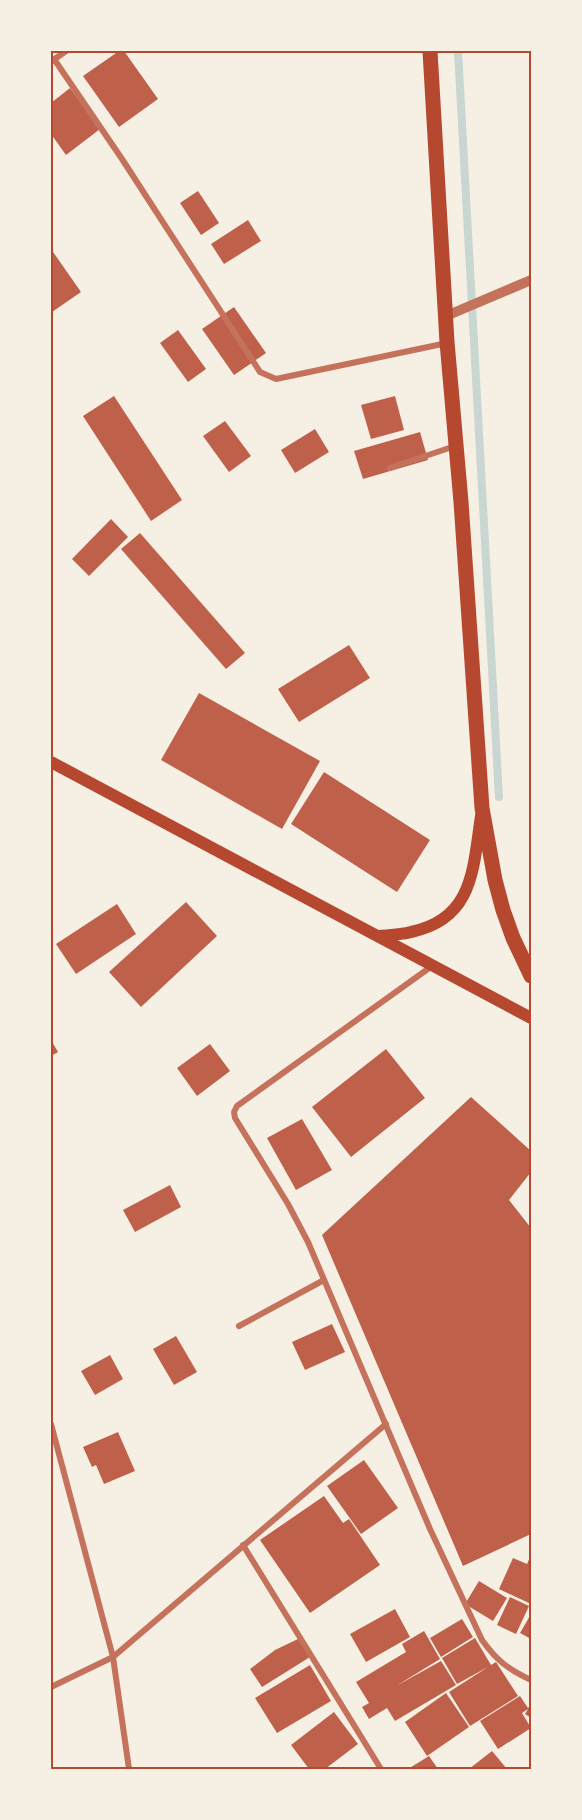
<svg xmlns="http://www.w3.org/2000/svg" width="582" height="1820" viewBox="0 0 582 1820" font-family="'Varela Round',sans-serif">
	<rect width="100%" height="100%" fill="#f6efe4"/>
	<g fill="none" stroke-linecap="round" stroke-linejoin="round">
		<polyline stroke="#c9d6d2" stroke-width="8" points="458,51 499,797"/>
	</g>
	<g fill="#bf614a">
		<polygon points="119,51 124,51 158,99 119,127 83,76"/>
		<polygon points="70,88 100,129 66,155 51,134 51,103"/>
		<polygon points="198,191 219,223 201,235 180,203"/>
		<polygon points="248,220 261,241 224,264 211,244"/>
		<polygon points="51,249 81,292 52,312 51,310"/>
		<polygon points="234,307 266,353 234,375 202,329"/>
		<polygon points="178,330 206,369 188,382 160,343"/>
		<polygon points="114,396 182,500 151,521 83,416"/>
		<polygon points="395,396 404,430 371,439 361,405"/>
		<polygon points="225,421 251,456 229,472 203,436"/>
		<polygon points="315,429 329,452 295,473 281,450"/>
		<polygon points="420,432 428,460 363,479 354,451"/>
		<polygon points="111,519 128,537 89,576 72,559"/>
		<polygon points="140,533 245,653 226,669 121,549"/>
		<polygon points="349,645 370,678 299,722 278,689"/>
		<polygon points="199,693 320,761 282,829 161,760"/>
		<polygon points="324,772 430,840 397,892 291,824"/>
		<polygon points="186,902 217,936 141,1007 109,972"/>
		<polygon points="117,904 136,934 76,974 56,944"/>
		<polygon points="51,1040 58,1052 51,1056"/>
		<polygon points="210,1044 230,1071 197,1096 177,1068"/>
		<polygon points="386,1049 425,1098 351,1157 312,1107"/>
		<polygon points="471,1097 531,1151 531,1172 509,1200 531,1228 531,1534 463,1566 322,1235"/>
		<polygon points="302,1119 332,1170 296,1190 267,1138"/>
		<polygon points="170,1185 181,1207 135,1232 123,1210"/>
		<polygon points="332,1324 345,1352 305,1370 292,1342"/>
		<polygon points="176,1336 197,1372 174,1385 153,1349"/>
		<polygon points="110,1355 123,1379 95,1395 81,1371"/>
		<polygon points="118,1432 135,1471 104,1484 96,1465 92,1467 83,1447"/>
		<polygon points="364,1460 398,1508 361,1534 327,1486"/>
		<polygon points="324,1496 343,1523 349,1519 380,1565 310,1613 260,1540"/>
		<polygon points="531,1555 531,1604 499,1589 513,1558 527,1564"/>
		<polygon points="479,1581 507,1598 493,1621 465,1604"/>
		<polygon points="510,1597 529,1606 516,1634 497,1625"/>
		<polygon points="395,1609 410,1637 366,1662 350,1634"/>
		<polygon points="531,1614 531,1639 520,1633"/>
		<polygon points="462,1619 473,1637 441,1657 430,1638"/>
		<polygon points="424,1631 440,1659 396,1686 441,1661 456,1685 395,1721 387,1708 369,1719 362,1707 369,1703 356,1682 406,1652 402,1644"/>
		<polygon points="475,1638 491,1665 496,1662 518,1696 470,1726 449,1692 488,1667 457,1684 442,1658"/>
		<polygon points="298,1639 310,1657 262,1687 250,1669 275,1650"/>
		<polygon points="310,1665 331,1701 277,1733 255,1698"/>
		<polygon points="446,1693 469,1727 427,1756 405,1722"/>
		<polygon points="520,1696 528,1708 531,1705 531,1718 525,1714 528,1709 522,1713 531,1728 498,1749 480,1721"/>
		<polygon points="334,1712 358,1744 325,1769 309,1769 291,1745"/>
		<polygon points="492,1751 507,1769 469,1769"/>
		<polygon points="429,1756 438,1769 408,1769"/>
	</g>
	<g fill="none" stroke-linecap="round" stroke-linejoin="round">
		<g stroke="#c5725c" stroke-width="6">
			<polyline points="54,59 122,159 260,372 276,379 447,343"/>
			<polyline points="52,61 66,51"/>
			<polyline points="390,468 455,446"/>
			<path d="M432 966 237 1106 234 1112 235 1118 288 1204 308 1242 430 1529 482 1640C497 1661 508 1669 531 1680"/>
			<polyline points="239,1326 324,1280"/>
			<polyline points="51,1424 113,1657 129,1769"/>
			<polyline points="243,1545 381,1769"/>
			<polyline points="51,1687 113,1657 386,1424"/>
		</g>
		<polyline stroke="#c5725c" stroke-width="10" points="446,316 531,280"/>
		<g stroke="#b5482f" stroke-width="12">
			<polyline points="51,762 531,1018"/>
			<path d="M378 936C389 935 400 935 411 932 474 919 473 868 481 816"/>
		</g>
		<polyline stroke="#b5482f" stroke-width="15" points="430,51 447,342 461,502 482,808 495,880 503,910 513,938 531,976"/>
	</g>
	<rect width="582" height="1820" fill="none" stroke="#f6efe4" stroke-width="105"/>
	<rect x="52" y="52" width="478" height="1716" fill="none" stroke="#b5482f" stroke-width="2"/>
</svg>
